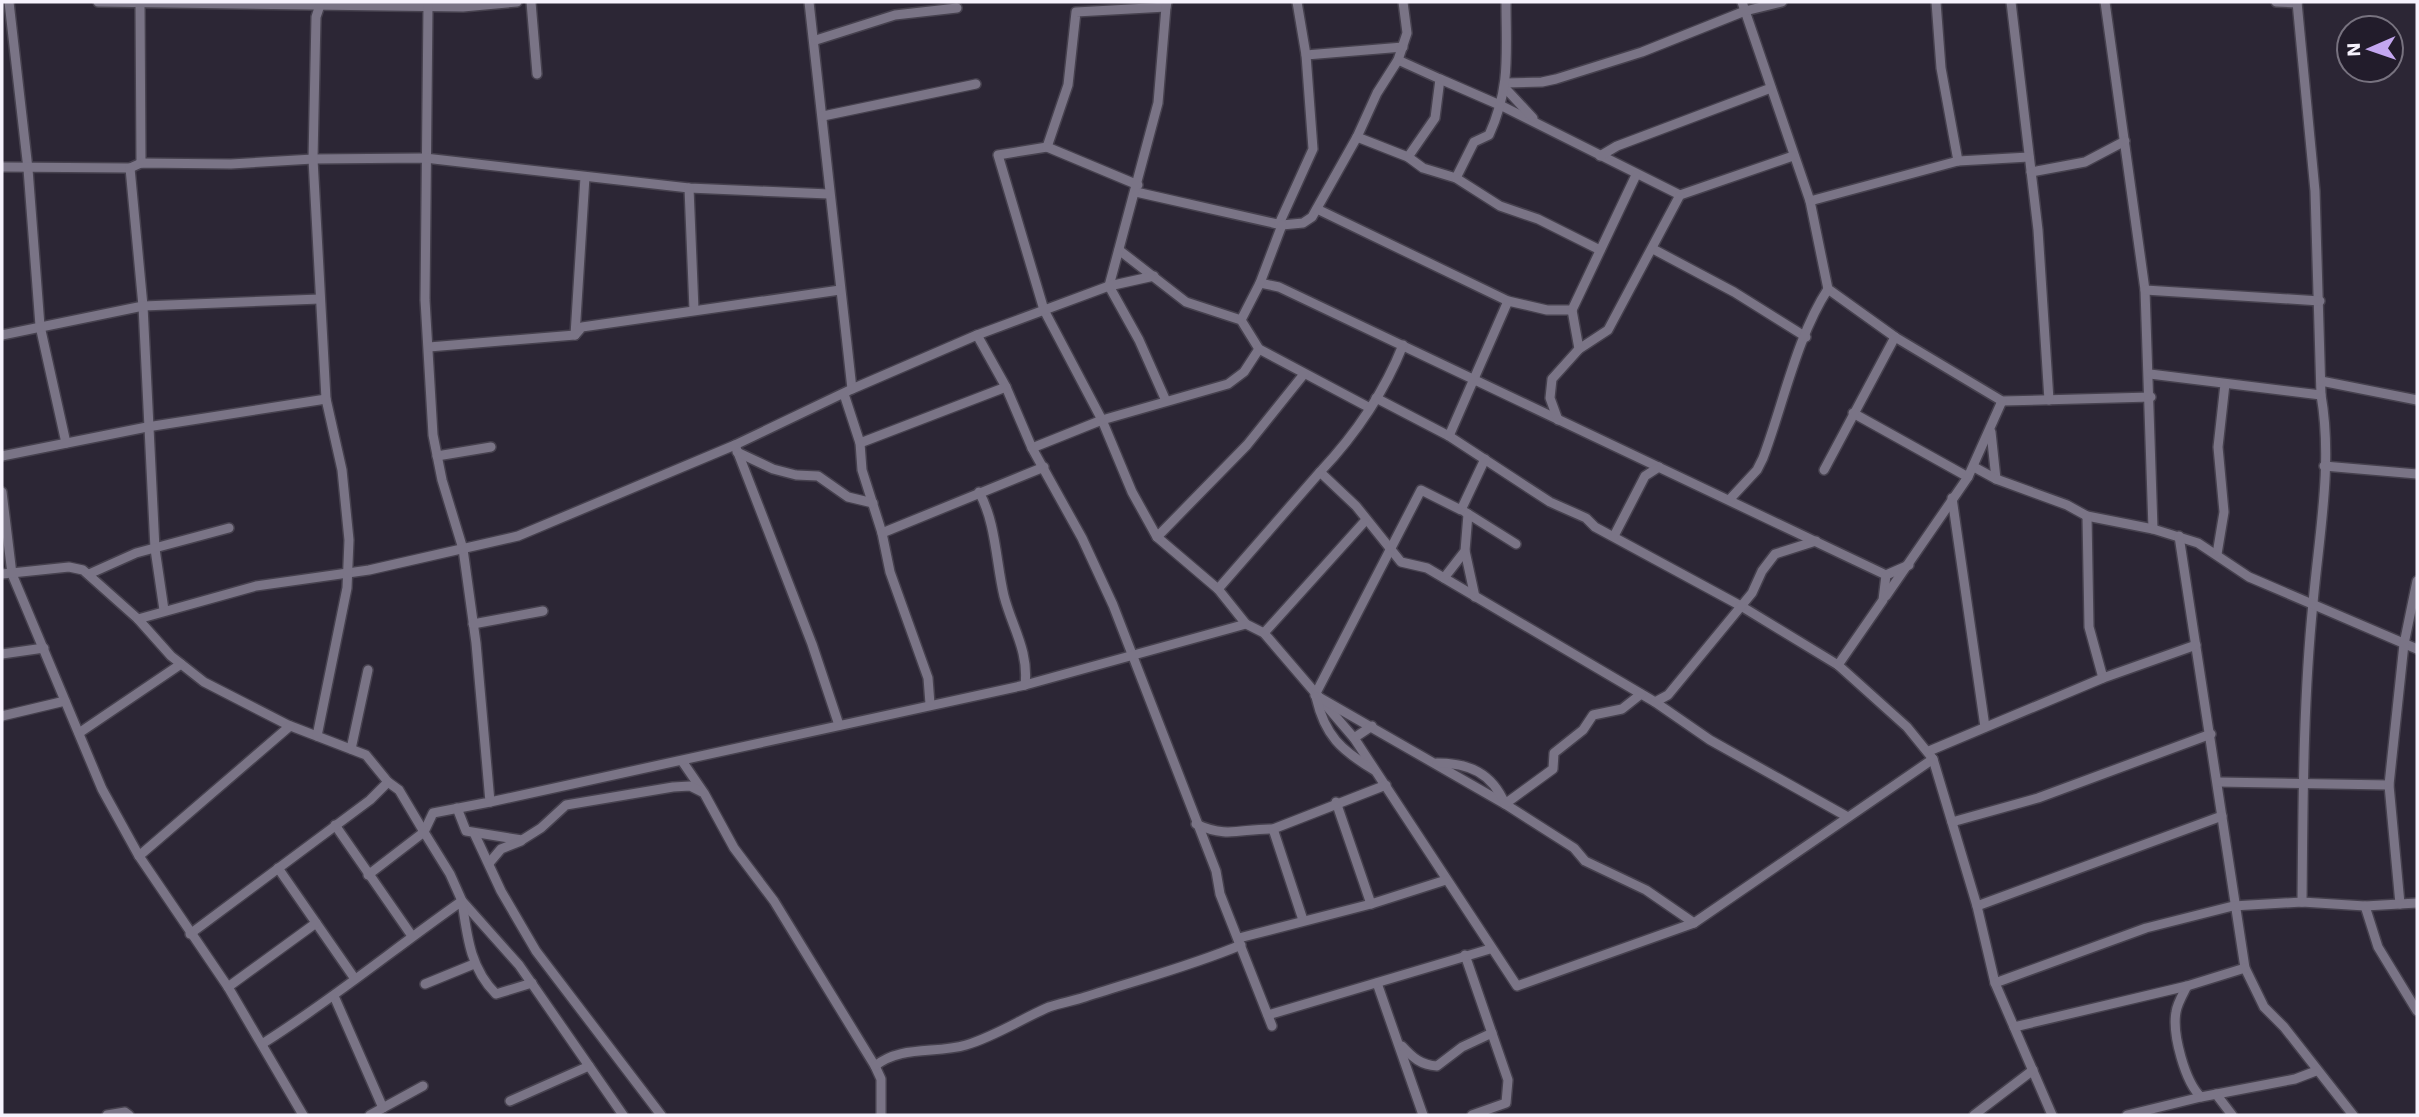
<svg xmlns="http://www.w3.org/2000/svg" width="2419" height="1117" viewBox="0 0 2419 1117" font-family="'Work Sans',sans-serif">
	<rect width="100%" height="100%" fill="#2c2635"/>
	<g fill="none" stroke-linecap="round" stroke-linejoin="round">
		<g stroke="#46414e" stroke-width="12">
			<g id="minor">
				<polyline points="9,2 28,169 40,326 66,443"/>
				<polyline points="98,2 463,7 517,2"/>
				<polyline points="531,2 537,74"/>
				<polyline points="809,2 852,389"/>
				<polyline points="1167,2 1166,7 1076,12 1068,85 1047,147 998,155 1044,310 1102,420 1132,492 1157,537 1218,589 1246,624 1264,633 1354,738 1517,986 1694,923 1933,759"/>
				<polyline points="1742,2 1810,201 1828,289 1895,337 2002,401 2151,397"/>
				<polyline points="1936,2 1941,68 1958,161"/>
				<polyline points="2011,2 2038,230 2049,400"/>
				<polyline points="2105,2 2145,290 2153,529"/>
				<polyline points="2276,2 2297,3"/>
				<path d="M2297 2 2315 191 2321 395C2333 463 2319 535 2313 603 2303 702 2303 802 2302 902"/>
				<polyline points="140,4 141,163"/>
				<polyline points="428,6 425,300 433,435 442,480 463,549 476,643 490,802 433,813 424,832 450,874 462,901 519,965 623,1115"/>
				<polyline points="816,40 895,15 957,8"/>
				<polyline points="1306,55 1403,47"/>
				<polyline points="1398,60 1440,79 1435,118 1408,157"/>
				<polyline points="1440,79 1502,106 1680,195 1793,156"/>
				<polyline points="1506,83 1542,82 1556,79 1642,52 1745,11 1782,2"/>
				<polyline points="1506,89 1533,118"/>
				<polyline points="823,116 976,84"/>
				<polyline points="1357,137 1408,157 1423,168 1456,178 1500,206 1538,219 1600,250"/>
				<polyline points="1047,147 1138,185"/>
				<polyline points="1600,156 1617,146 1771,88"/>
				<polyline points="2,167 130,168 141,163 231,164 313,159 425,158 689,188 829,194"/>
				<polyline points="130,168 143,306 155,549 164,610"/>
				<polyline points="2031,172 2085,162 2125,141"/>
				<path d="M1456 178 1474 142 1489 135C1511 87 1506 53 1506 2"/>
				<polyline points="689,188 694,310"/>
				<polyline points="1136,192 1282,225 1303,223 1312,217 1357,137 1377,93 1398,60 1407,33 1403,2"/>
				<polyline points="1810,201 1958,161 2029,157"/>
				<polyline points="1317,209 1508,301 1547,310 1572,310 1636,175"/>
				<polyline points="1279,224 1313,149 1306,55 1297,2"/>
				<polyline points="1653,249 1734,292 1806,337"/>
				<polyline points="1119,250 1186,302 1241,320 1259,349 1370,408"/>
				<polyline points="1260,283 1279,287 1886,575 1909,565"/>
				<polyline points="2145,290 2320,301"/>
				<polyline points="1572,310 1579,349"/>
				<polyline points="1241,320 1260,283 1282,225"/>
				<polyline points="2,335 143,306 320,299"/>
				<polyline points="575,335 585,177"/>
				<polyline points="977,335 1006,387 1032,448 1082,538 1113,605 1216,871 1220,894 1272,1026"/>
				<path d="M1403 345C1384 393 1355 435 1320 472L1356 506 1401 562 1427 568 1655 702 1710 740 1846 816"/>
				<polyline points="429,347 575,335 582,327 840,290"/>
				<polyline points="2150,374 2321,395"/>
				<polyline points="2321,381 2417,400"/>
				<polyline points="844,394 860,443 862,470 882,533 890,572 928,678 930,704"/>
				<polyline points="1376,398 1449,436 1550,502 1586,518 1595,527 1741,606 1838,665 1883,600 1886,575"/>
				<polyline points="1166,401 1139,340 1109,286 1158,103 1166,7"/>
				<polyline points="1853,413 1968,477"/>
				<polyline points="1558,420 1550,398 1552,379 1579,349 1608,330 1680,195"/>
				<polyline points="1991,432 1996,479"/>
				<polyline points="1449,436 1508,301"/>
				<polyline points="860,443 1006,387"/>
				<polyline points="735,445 812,644 839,725"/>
				<polyline points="1032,448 1102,420 1228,384 1244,372 1259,349"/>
				<polyline points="737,452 773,469 796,475 818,476 848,497 873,503"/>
				<polyline points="2,456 147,427 326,399"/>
				<polyline points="437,456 491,447"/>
				<polyline points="1485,459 1461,510 1421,490 1315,695 1505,804 1574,848 1585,861 1646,890 1694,923"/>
				<polyline points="2324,466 2417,474"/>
				<polyline points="1974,467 1996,479 2067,505 2087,516 2153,529 2198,543 2249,577 2417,649"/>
				<polyline points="1824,470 1895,337"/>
				<polyline points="2,492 12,574 102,789 139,856 228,987 303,1115"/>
				<path d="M979 492C996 522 996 563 1004 596 1012 627 1029 651 1025 685"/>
				<polyline points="1952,498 1985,727"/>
				<path d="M1730 499 1757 470 1763 458C1783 405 1797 336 1828 289"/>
				<polyline points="1465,512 1516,544"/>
				<polyline points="2087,516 2089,627 2103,678"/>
				<polyline points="882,533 1044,467"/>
				<polyline points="1614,536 1645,476 1659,467"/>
				<polyline points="2179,536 2245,968 2264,1007 2284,1027 2353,1115"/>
				<polyline points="1157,537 1247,445 1304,374"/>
				<polyline points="1465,551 1475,597"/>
				<polyline points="2217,554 2224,512 2218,447 2225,384"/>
				<polyline points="2,574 69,567 83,570 138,619 171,656 204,682 288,725 366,755 388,782 399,790 424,832 368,875"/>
				<polyline points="89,574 136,553 229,528"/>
				<polyline points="1444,578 1465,551 1468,514"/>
				<polyline points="1218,589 1320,472"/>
				<polyline points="1886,596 1968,477 2002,401"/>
				<polyline points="138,619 256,586 369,570 518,536 735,445 852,389 977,335 1109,286 1154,276"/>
				<polyline points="473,624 543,611"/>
				<polyline points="1264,633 1365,521"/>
				<polyline points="2,654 44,648"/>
				<polyline points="1838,665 1907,727 1933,759 1977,906 1995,983 2052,1115"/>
				<path d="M1316 697C1325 736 1341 750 1374 770"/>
				<polyline points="1655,702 1668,695 1752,593 1762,571 1775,554 1816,541"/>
				<polyline points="2,716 65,701"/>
				<polyline points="79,733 181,664"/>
				<polyline points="317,736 347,588 349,540 342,470 326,399 313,159 316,17 321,2"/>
				<polyline points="1354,738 1372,726"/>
				<polyline points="351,749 368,670"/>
				<polyline points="1929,751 2103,678 2196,645"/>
				<polyline points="682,761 704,793 734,848 774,901 875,1066 881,1079 881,1115"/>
				<path d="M1437 763C1469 763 1492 773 1505 804L1553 769 1554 753 1583 730 1593 715 1622 709 1641 694"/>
				<polyline points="2218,782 2389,785"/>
				<polyline points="490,802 1025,685 1246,624"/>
				<polyline points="1336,802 1371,904"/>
				<polyline points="457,808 466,831 522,840 541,828 566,805 673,787 690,786 702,792"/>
				<polyline points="1952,822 2038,798 2211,734"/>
				<path d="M1196 824C1228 839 1242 828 1273 829L1386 785"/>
				<polyline points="335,825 412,936"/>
				<polyline points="1273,829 1303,920"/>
				<polyline points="475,835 501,891 536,951 661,1115"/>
				<polyline points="139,856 290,726"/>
				<polyline points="490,862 501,849 521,841"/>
				<polyline points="278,868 355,979"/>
				<polyline points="2400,904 2389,785 2404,644 2417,581"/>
				<polyline points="1977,906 2222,816"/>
				<polyline points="2365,906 2378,947 2417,1011"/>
				<polyline points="190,934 370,800 388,782"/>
				<polyline points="1239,938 1371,904 1446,880"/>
				<polyline points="1465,955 1508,1080 1506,1103 1472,1115"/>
				<polyline points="1377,983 1423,1115"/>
				<polyline points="1995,983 2146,928 2233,906 2302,902 2365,906 2417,903"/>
				<polyline points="425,984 474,964"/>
				<path d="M2187 986C2183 994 2177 1004 2176 1012 2172 1034 2185 1082 2201 1097"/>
				<polyline points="228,987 316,923"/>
				<polyline points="334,996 383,1108"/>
				<polyline points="1268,1015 1490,949"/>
				<polyline points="2014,1027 2187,986 2245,968"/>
				<path d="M262 1044C332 1000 395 948 462 901 467 936 470 968 496 994L532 983"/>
				<path d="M1402 1046C1413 1058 1421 1065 1437 1066L1462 1047 1492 1033"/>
				<path d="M875 1066C901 1045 936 1054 966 1045 996 1036 1021 1019 1049 1007 1060 1003 1073 1001 1085 997 1137 980 1191 966 1241 945"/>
				<polyline points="2216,1094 2232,1115"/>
				<polyline points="510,1101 589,1066"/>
				<polyline points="107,1115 125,1112 129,1115"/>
				<polyline points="370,1115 423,1086"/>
				<polyline points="1974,1115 2033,1070"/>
				<polyline points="2127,1115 2201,1097 2295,1079 2316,1071"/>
			</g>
		</g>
		<use href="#minor" stroke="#7a7486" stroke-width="9"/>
	</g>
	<rect width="2419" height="1117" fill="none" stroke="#f6f2fd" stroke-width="7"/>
	<g transform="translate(2370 49) rotate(268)"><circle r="33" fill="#221c2b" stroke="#77727f" stroke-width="2"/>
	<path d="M0-5L12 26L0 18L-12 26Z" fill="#c4a7f1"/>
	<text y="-10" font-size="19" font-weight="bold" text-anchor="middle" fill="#f6f2fd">N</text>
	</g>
</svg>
